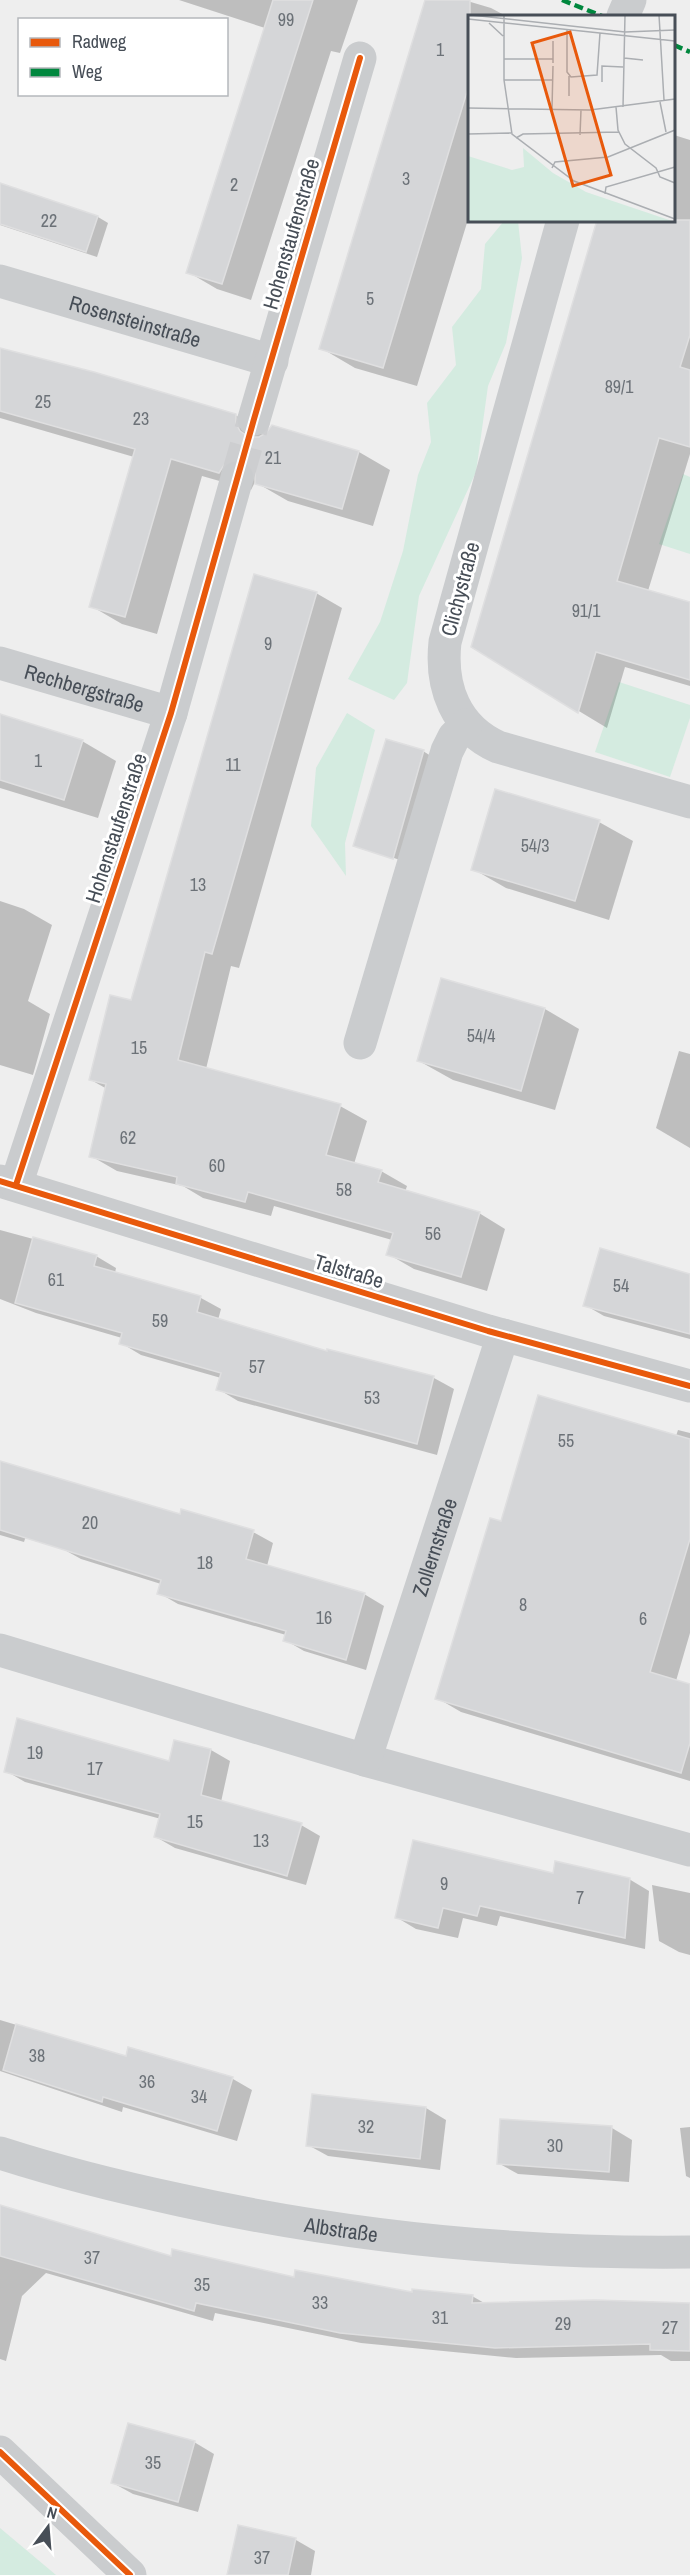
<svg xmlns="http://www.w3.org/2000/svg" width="690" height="2575" viewBox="0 0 690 2575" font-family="'Archivo Narrow',sans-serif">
	<rect width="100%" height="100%" fill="#eee"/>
	<g fill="#d4ebe0">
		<polygon points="504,221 518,221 522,258 506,343 488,386 476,472 419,596 407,683 394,700 348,679 380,622 403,551 418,475 431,442 427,403 456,365 452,327 481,289 485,244"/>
		<polygon points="683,474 690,477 690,554 659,544"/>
		<polygon points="619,682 690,705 690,718 670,777 595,752"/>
		<polygon points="347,713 375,730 345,843 346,876 311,826 316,768"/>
		<polygon points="0,2528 56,2575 0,2575"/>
	</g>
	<g fill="#0003">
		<polygon points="179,0 358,0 340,53 331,51 251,300 217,289 188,272 265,28"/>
		<polygon points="426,0 464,0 491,8 506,16 470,16 470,213 417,386 355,368 321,348"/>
		<polygon points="674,135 690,140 690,454 648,591 690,603 690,686 625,667 607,728 473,647 674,220"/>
		<polygon points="0,185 98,217 108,223 97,257 0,225"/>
		<polygon points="0,349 235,415 268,434 272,426 359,452 390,470 373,526 288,501 255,482 251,490 202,476 157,634 122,624 91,606 134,457 0,418"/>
		<polygon points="316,593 342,608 239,968 231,966 206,1069 340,1106 367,1121 354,1164 381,1171 407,1186 405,1192 479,1213 505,1229 487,1291 414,1269 388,1254 392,1240 274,1206 271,1216 203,1198 183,1186 117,1171 91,1156 107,1089 91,1080 132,1002"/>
		<polygon points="0,716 82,741 116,761 98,818 0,788"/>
		<polygon points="423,751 434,758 400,860 364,848 364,850 354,845"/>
		<polygon points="599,822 633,841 609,920 506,888 473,869"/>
		<polygon points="0,901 24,909 52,925 28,1001 50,1014 33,1075 0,1065"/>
		<polygon points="442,980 545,1009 579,1029 555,1110 453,1080 419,1061"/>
		<polygon points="679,1051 690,1054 690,1148 656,1128"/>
		<polygon points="0,1230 96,1256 116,1268 115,1273 201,1298 221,1309 218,1320 328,1353 328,1351 434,1378 454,1389 437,1455 238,1401 218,1389 221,1378 141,1355 121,1343 122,1338 36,1313 0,1299"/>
		<polygon points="690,1276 690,1339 604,1316 585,1305"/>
		<polygon points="678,1430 690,1433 690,1633 676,1681 690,1685 690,1781 461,1712 437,1698 502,1523 676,1436"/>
		<polygon points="0,1462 44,1481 24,1542 0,1535"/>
		<polygon points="181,1516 253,1532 273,1543 267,1566 364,1594 384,1606 366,1670 304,1651 285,1640 286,1635 178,1604 159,1593 161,1584 81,1559 61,1548"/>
		<polygon points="211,1750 230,1761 221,1802 301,1825 320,1836 306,1885 175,1848 156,1837 161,1819 25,1782 6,1771 170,1763"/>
		<polygon points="554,1875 629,1879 649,1891 645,1949 500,1916 497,1926 463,1918 458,1938 416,1929 396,1917"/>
		<polygon points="652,1885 690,1893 690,1955 679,1952 659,1941"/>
		<polygon points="0,2020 127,2058 129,2048 233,2079 252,2090 237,2141 123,2107 122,2112 0,2071"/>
		<polygon points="426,2108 446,2120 440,2170 328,2156 308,2145"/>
		<polygon points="690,2127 690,2178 686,2176 680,2128"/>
		<polygon points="612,2128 632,2140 629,2182 518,2174 498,2163"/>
		<polygon points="0,2207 172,2257 295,2279 413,2294 472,2296 486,2304 690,2304 690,2361 671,2361 661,2355 516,2358 361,2343 215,2313 213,2321 46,2273 22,2296 6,2361 0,2359"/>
		<polygon points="194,2442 214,2454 198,2512 133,2494 113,2483"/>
		<polygon points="296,2540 315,2551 311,2575 229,2575"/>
	</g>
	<g fill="#d5d6d8" stroke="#dfdfe0" stroke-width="1.5">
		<polygon points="273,0 313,0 222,284 186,273"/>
		<polygon points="425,0 470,0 470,82 383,368 319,349"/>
		<polygon points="0,183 98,216 86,252 0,224"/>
		<polygon points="597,220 690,220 690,335 680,367 690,370 690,447 659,438 617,581 690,602 690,680 596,652 578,713 471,647"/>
		<polygon points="0,348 94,372 236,414 236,423 240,431 249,437 259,437 266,433 272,425 359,451 342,509 255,484 255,473 250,465 243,460 232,460 224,465 219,473 171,459 125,617 89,607 135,449 0,411"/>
		<polygon points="254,574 317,592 212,954 205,952 178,1060 341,1104 326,1155 382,1170 378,1182 480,1212 461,1277 386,1255 393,1233 248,1192 245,1202 176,1184 177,1177 89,1157 106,1084 89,1080 110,995 131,1000"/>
		<polygon points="0,714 83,740 64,800 0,780"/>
		<polygon points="386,739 424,750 393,859 353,846"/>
		<polygon points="495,789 600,820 575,901 471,870"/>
		<polygon points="441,978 545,1008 521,1091 417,1061"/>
		<polygon points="33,1237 97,1255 94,1266 201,1296 197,1312 327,1351 327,1349 434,1376 417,1444 216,1390 221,1373 119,1344 122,1333 15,1303"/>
		<polygon points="600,1248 690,1274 690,1334 583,1306"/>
		<polygon points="538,1395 690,1439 690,1539 650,1672 690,1684 690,1743 681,1773 435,1699 490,1518 501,1521"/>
		<polygon points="0,1461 180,1514 181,1509 254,1530 246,1559 365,1593 346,1660 283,1641 286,1631 157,1594 161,1580 0,1530"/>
		<polygon points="17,1718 169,1761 174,1740 211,1749 201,1795 302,1823 287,1876 154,1837 160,1814 4,1772"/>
		<polygon points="413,1840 553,1873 555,1861 630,1878 625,1938 480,1906 477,1916 443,1908 438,1928 395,1918"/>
		<polygon points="16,2024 126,2056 128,2047 233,2077 217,2131 103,2097 102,2102 3,2070"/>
		<polygon points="312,2094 426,2107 420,2159 306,2146"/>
		<polygon points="500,2119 612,2126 609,2172 497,2164"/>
		<polygon points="0,2205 171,2256 172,2249 294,2277 295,2270 412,2292 412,2289 473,2295 472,2303 595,2300 690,2303 690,2351 650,2350 650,2344 495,2348 340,2333 196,2303 194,2311 0,2256"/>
		<polygon points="128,2423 195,2441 178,2502 111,2483"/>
		<polygon points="238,2525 296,2538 288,2575 227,2575"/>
	</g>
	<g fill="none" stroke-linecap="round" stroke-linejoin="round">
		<polyline stroke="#cdced0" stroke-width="33" stroke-dasharray="33 16" stroke-linecap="butt" points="237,478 254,419"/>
		<g stroke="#caccce" stroke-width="33">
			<polyline points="623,16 630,0"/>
			<path d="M563 220 445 642C440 688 456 728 498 747L690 802"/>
			<path id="s1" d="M0 281 272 361"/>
			<polyline points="254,419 360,58"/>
			<path id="s2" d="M0 663 171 713"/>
			<polyline points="360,1043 447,751 454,737 466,725"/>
			<polyline points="0,1181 488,1331 690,1386"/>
			<polyline points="16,1185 171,713 237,478"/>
			<polyline points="0,1650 365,1760 690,1850"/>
			<path id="s3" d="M365 1760 503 1335"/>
			<path id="s4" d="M0 2153C59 2172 119 2187 180 2200 348 2237 518 2254 690 2252"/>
			<polyline points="0,2452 130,2575"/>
		</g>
		<g stroke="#00873e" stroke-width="4.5" stroke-dasharray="9 4.5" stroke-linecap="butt">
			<polyline points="562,0 602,16"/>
			<polyline points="674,45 690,52"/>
		</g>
		<g stroke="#fff" stroke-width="10">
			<g id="cycleway">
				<polyline points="0,1181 488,1331 690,1386"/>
				<polyline points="16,1185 171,713 254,419 360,58"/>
				<polyline points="0,2452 130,2575"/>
			</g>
		</g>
		<use href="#cycleway" stroke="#e8590c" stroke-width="6"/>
	</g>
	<g text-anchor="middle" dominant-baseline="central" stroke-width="6" stroke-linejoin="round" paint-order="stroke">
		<g font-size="18" fill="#6c7278">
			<text x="286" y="19">99</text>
			<text x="440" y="49">1</text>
			<text x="406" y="178">3</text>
			<text x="234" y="184">2</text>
			<text x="49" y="220">22</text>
			<text x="370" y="298">5</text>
			<text x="619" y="386">89/1</text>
			<text x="43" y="401">25</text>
			<text x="141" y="418">23</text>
			<text x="273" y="457">21</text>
			<text x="586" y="610">91/1</text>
			<text x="268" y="643">9</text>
			<text x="38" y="760">1</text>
			<text x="233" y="764">11</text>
			<text x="535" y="845">54/3</text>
			<text x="198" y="884">13</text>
			<text x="481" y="1035">54/4</text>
			<text x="139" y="1047">15</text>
			<text x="128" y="1137">62</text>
			<text x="217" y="1165">60</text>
			<text x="344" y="1189">58</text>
			<text x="433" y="1233">56</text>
			<text x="56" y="1279">61</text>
			<text x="621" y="1285">54</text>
			<text x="160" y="1320">59</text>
			<text x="257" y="1366">57</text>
			<text x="372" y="1397">53</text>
			<text x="566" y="1440">55</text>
			<text x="90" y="1522">20</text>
			<text x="205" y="1562">18</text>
			<text x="523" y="1604">8</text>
			<text x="324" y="1617">16</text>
			<text x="643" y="1618">6</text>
			<text x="35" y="1752">19</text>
			<text x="95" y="1768">17</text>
			<text x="195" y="1821">15</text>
			<text x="261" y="1840">13</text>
			<text x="444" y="1883">9</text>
			<text x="580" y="1897">7</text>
			<text x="37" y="2055">38</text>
			<text x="147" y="2081">36</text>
			<text x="199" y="2096">34</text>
			<text x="366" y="2126">32</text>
			<text x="555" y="2145">30</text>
			<text x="92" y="2257">37</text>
			<text x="202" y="2284">35</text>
			<text x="320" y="2302">33</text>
			<text x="440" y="2317">31</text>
			<text x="563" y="2323">29</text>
			<text x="670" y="2327">27</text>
			<text x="153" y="2462">35</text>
			<text x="262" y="2557">37</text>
		</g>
		<g font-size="21" fill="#474e57" stroke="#fff">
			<text transform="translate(291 234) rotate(-74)">Hohenstaufenstraße</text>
			<text stroke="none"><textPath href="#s1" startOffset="141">Rosensteinstraße</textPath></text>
			<text transform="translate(460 589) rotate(-75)">Clichystraße</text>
			<text stroke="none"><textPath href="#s2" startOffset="88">Rechbergstraße</textPath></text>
			<text transform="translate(116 828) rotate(-72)">Hohenstaufenstraße</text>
			<text transform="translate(349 1271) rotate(17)">Talstraße</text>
			<text stroke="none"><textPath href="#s3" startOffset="224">Zollernstraße</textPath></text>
			<text stroke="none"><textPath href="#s4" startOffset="350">Albstraße</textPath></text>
		</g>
	</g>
	<g transform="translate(468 15)">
		<rect width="207" height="207" fill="#eee"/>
		<path d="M55 133 85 158 118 177 207 207H0V141L44 155 56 152Z" fill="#d4ebe0"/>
		<path fill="none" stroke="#abaeb2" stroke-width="1.5" d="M3 0 157 17 207 15M36 0V65L44 119 106 166 207 204M191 0 196 85M0 4 207 26M21 8 35 21M99 15V57L103 62 129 60 132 18M156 43 175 45M36 44H85M85 48V26M36 65H85M134 67V51L155 52M101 81V61M192 87 198 117M148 92 150 115 157 129 188 153 192 162 207 168M155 92 157 0M0 93 122 95 207 84M84 94 85 51M0 119 43 118M112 120 113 95M48 123 55 119 151 117M84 153 87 147 140 142 207 115M137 179 138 172 207 152"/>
		<path fill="#e8590c" fill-opacity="0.15" stroke="#e8590c" stroke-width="3" d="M102 17 143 160 105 171 64 28Z"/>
		<rect width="207" height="207" fill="none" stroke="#474e57" stroke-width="3"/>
	</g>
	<rect x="18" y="18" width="210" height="78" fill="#ffffff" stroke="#b5b8bc" stroke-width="1.5"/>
	<rect x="30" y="38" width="30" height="9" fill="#e8590c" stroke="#b5b8bc" stroke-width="1.5"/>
	<text x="72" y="48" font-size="18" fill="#474e57">Radweg</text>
	<rect x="30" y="68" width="30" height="9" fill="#00873e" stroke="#b5b8bc" stroke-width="1.5"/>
	<text x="72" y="78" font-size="18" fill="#474e57">Weg</text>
	<g transform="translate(48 2527) rotate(16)" stroke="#ffffff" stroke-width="4.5" paint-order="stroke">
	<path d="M0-4.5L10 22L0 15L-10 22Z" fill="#474e57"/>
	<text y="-9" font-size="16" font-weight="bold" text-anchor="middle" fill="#474e57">N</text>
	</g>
</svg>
